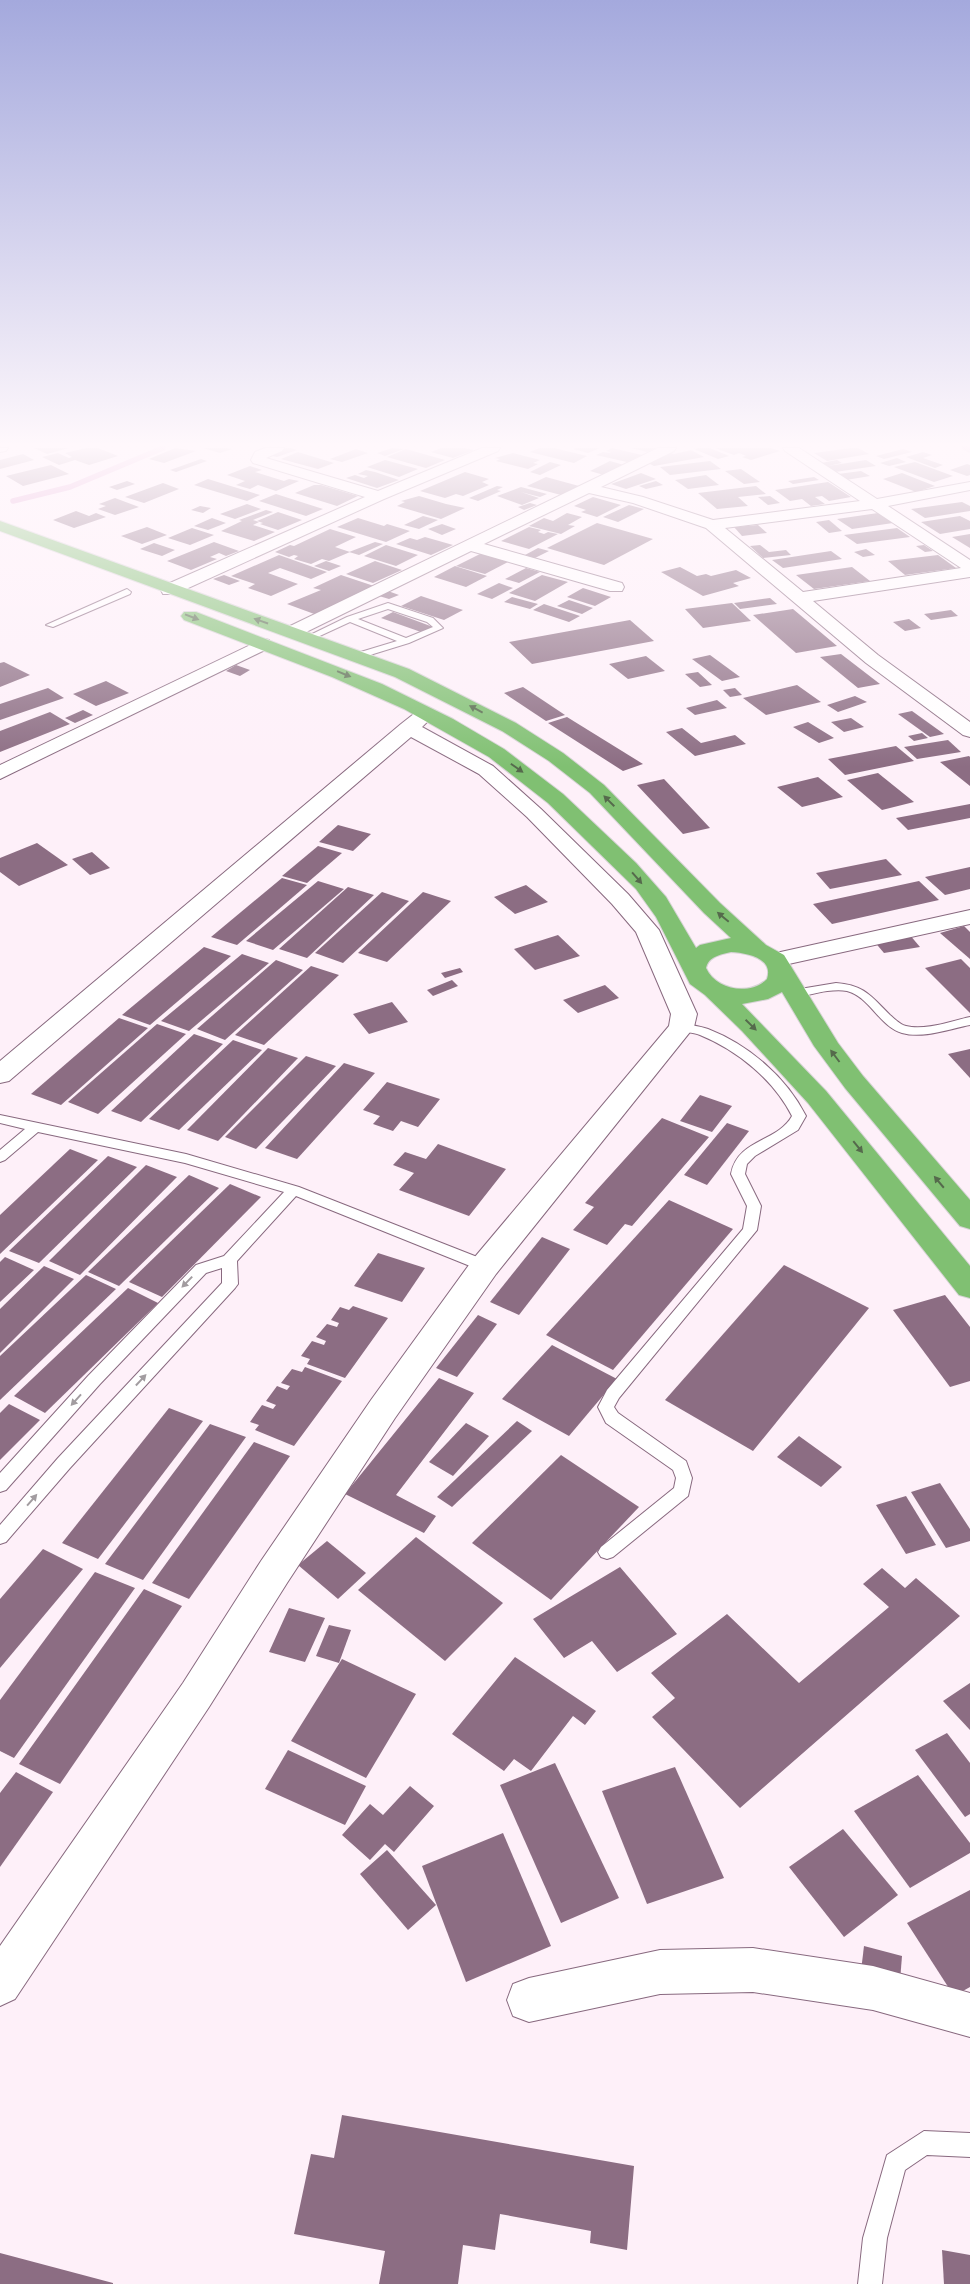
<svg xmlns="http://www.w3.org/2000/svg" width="970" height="2284" viewBox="0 0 970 2284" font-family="Mulish,sans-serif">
	<rect width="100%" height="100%" fill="#fef0f9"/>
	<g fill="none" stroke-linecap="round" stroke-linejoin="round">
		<g stroke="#de99cc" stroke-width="5.5">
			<polyline points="965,448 970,450"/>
			<polyline points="13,501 70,487 163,448"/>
		</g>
	</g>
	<g fill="#8c6d83">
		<polygon points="34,448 69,448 47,454"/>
		<polygon points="86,448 98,448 118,456 89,465 75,460 59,465 42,457 58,453 69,458 72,457 65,453"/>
		<polygon points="175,448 196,451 164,463 149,459"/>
		<polygon points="203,448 227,448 232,449 220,453"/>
		<polygon points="280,448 291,448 297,450 277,457 264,454"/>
		<polygon points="392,448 404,449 385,456 377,453"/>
		<polygon points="441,448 464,448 474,450 453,458 431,452"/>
		<polygon points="539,448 554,448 587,456 574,463 530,452"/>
		<polygon points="577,448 600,448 588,453 573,449"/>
		<polygon points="612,448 642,455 627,462 596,455 603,452 609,453 611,452 606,451"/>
		<polygon points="631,448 656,448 647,452"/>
		<polygon points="699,448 710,448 729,456 718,459 694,449"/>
		<polygon points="715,448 771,448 780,451 751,460 742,457 746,456 739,453 734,455"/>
		<polygon points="851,448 858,448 869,454 827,461 814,453"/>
		<polygon points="356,449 368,453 342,462 330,459"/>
		<polygon points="406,449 445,460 426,468 387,457"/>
		<polygon points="903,449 912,452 884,459 876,456"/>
		<polygon points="691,450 704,457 654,466 646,462 667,452 674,454"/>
		<polygon points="298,452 334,463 318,469 281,459"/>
		<polygon points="923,452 932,455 923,458 943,465 935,468 906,457"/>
		<polygon points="513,453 540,460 533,463 538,464 528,469 496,461 500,459 495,458"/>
		<polygon points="23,454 34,460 0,469 0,460"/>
		<polygon points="897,458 906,462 889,466 880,463"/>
		<polygon points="201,459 207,461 176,472 170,470"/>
		<polygon points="385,460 418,469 399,477 367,467"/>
		<polygon points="837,460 842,463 828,466 866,460 876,466 835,472 821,463"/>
		<polygon points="610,461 624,465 604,475 590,471"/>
		<polygon points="710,461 721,469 670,475 660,467"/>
		<polygon points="550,462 561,465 540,475 530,472"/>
		<polygon points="915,462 953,476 934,482 894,467"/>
		<polygon points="967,464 970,465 970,475 967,476 950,470"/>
		<polygon points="51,465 69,474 23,486 6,476"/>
		<polygon points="250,466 262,470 255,472 284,481 289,479 299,481 276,491 258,485 250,489 236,485 245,481 227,475"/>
		<polygon points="741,469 760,482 744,484 725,471"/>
		<polygon points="366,470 375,472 399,480 377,488 346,478 355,475 364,478 368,476 358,474"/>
		<polygon points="861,471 870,476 846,480 838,474"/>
		<polygon points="465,472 489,479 482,482 489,485 463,496 456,494 445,498 420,491"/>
		<polygon points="641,473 656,479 626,489 611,484"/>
		<polygon points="902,473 935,486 916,492 883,479"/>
		<polygon points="706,475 719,485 688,489 675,480"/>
		<polygon points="546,477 579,486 561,495 527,486"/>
		<polygon points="814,477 819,480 793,484 788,481"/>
		<polygon points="208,479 260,495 247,501 194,485"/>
		<polygon points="127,481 135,484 117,490 109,487"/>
		<polygon points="656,481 663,485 646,489 639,486"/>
		<polygon points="828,482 851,497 829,501 822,496 815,497 825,504 811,506 802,499 790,501 775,490"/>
		<polygon points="163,483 179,489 144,503 125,497"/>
		<polygon points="314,485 321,485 358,496 337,506 295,493"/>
		<polygon points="497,486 503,487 497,490 501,491 478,501 469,498"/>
		<polygon points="756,486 766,494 738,497 748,506 717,509 698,493"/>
		<polygon points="521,487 547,494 540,497 521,492 539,498 522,505 497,496"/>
		<polygon points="276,494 323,509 306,516 259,501"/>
		<polygon points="419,496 446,504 465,508 441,519 397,506 405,502 401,501"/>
		<polygon points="770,496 780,503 768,505 758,497"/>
		<polygon points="593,497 621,505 597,517 581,512 586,510 574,506"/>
		<polygon points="115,498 139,507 115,515 98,509 106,506 99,504"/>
		<polygon points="962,502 970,506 970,511 925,518 911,509"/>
		<polygon points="530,503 537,505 524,510 518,507"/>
		<polygon points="247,504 261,509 235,519 220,514"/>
		<polygon points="629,505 644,509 618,522 603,517"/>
		<polygon points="200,506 211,508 203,513 191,510"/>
		<polygon points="266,510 273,512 253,520 259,522 253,525 275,532 254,541 221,531 242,521 239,520"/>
		<polygon points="76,511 89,516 96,513 106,517 74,528 53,520"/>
		<polygon points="278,512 302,520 278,530 260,524 263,523 257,521"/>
		<polygon points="567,513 582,517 568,525 575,526 561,534 529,526 544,518 553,521"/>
		<polygon points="878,513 893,523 852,529 837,519"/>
		<polygon points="423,516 438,520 419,529 404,525"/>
		<polygon points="960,516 970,521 970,529 940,534 921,522"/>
		<polygon points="212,518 226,523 208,530 194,526"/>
		<polygon points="358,518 384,526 387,524 410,531 386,542 337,527"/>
		<polygon points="829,520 842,531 829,533 816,522"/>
		<polygon points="597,523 653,539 604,565 547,548"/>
		<polygon points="442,524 456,529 442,535 428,529"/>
		<polygon points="758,525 767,533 742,536 734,527"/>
		<polygon points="147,527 167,535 142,544 121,536"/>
		<polygon points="529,527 541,530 538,532 544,534 548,532 558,534 529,549 501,541"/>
		<polygon points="192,528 214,535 190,545 168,538"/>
		<polygon points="897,528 910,537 857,544 844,535"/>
		<polygon points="330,529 356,537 335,547 350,552 329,561 322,559 311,564 294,559 298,556 294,555 289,557 275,552 290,545 294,546"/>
		<polygon points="970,534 970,548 952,537"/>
		<polygon points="425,537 453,545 431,555 396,544 410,538 417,540"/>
		<polygon points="214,542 239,551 226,556 219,553 210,557 217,559 191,570 167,561"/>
		<polygon points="375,542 383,544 359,555 349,552"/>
		<polygon points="154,543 175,550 162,556 140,549"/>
		<polygon points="386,545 418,555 396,566 364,556"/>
		<polygon points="760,545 769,552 786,550 791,555 763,558 750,546"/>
		<polygon points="924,545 933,551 925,552 916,546"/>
		<polygon points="538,548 549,551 535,558 525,555"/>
		<polygon points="866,549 875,555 863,557 854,552"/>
		<polygon points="831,551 842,559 783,568 772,560"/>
		<polygon points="480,554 508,562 485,574 456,566"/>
		<polygon points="279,555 327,572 311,579 280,568 268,573 298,584 271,596 248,588 255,584 231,576"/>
		<polygon points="938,555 956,568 905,575 888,561"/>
		<polygon points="326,561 341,566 329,571 314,566"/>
		<polygon points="375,561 402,570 373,583 346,574"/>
		<polygon points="455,566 487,576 466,587 434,577"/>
		<polygon points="680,567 697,576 706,574 711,576 736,570 751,578 733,583 739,586 703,596 661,572"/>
		<polygon points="852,567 870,581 814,589 796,575"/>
		<polygon points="526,568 540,572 519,583 505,579"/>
		<polygon points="224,575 240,581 229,585 213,579"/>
		<polygon points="341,575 377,587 317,615 287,604 321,590 313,588"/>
		<polygon points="542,575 568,582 535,601 509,593"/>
		<polygon points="499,583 513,588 492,599 477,594"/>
		<polygon points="583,588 611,597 595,606 567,597"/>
		<polygon points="388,591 399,595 389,599 379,596"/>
		<polygon points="421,596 463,610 444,620 401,606"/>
		<polygon points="512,597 538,604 530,609 504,602"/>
		<polygon points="770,598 777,604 740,609 734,603"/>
		<polygon points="569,600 593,608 582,614 557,606"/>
		<polygon points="732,603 751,621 703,628 685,609"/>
		<polygon points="544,604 580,616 569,622 533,610"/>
		<polygon points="793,609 837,646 796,653 753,615"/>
		<polygon points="951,610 958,616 931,620 924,614"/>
		<polygon points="393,612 433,627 421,632 381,618"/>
		<polygon points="909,619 921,628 905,631 893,622"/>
		<polygon points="630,620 654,641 532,664 509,642"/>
		<polygon points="841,654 880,684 858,688 820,657"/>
		<polygon points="710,655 740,677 722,681 692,659"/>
		<polygon points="646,656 665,671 628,679 609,664"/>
		<polygon points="4,662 30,675 0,687 0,663"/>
		<polygon points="236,665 250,670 240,676 226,671"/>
		<polygon points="698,672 712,685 700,687 685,674"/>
		<polygon points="106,681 129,693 96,706 73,694"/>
		<polygon points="797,685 821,702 766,715 743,698"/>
		<polygon points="523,687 565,715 546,721 504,693"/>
		<polygon points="48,688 64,698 0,720 0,704"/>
		<polygon points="735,688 742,695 730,697 723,690"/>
		<polygon points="855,696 867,702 838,712 827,705"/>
		<polygon points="717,700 727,708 695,715 686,708"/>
		<polygon points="83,710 93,715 75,723 65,718"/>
		<polygon points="912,711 944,734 930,737 898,714"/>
		<polygon points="50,712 70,724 0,752 0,731"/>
		<polygon points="567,717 643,764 623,771 548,723"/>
		<polygon points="851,718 864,727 844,732 831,722"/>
		<polygon points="808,722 834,738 819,743 793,727"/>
		<polygon points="682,728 701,743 735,735 746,744 695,756 666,732"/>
		<polygon points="922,733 928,738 914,741 908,736"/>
		<polygon points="948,740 961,752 917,759 904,747"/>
		<polygon points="896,746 914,761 845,775 828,759"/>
		<polygon points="969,756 970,757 970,786 940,762"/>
		<polygon points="878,773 914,802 882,810 847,780"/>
		<polygon points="818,777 843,797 802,807 777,787"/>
		<polygon points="664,779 710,828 683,834 637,785"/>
		<polygon points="970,804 970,818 908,830 896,818"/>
		<polygon points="338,825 371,834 353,851 319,842"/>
		<polygon points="37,843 68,865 19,886 0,872 0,858"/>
		<polygon points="318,846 342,853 307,883 282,876"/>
		<polygon points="92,852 110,868 90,875 72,859"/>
		<polygon points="886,859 902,875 830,889 816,873"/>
		<polygon points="970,867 970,889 945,895 925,877"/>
		<polygon points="282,878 307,885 237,945 211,937"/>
		<polygon points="318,881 344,889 273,950 246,941"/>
		<polygon points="919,881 939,900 832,924 813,904"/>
		<polygon points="526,885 548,902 515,914 494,897"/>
		<polygon points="348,887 374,895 307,958 279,949"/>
		<polygon points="382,892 409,901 343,963 315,953"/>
		<polygon points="423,892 451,901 387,962 358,953"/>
		<polygon points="964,926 970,932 970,959 940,933"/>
		<polygon points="909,934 920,947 884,953 873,940"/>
		<polygon points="558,935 580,956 535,970 514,949"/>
		<polygon points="204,947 231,956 150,1025 122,1015"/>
		<polygon points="242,954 269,963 189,1031 161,1021"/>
		<polygon points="961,959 970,968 970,1013 925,968"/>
		<polygon points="276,960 303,970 225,1040 197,1029"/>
		<polygon points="311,966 339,975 264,1045 235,1035"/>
		<polygon points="460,968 463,972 445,978 441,973"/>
		<polygon points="452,980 458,986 433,996 427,990"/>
		<polygon points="605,985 619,998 578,1013 563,1000"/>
		<polygon points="392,1002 408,1022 369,1034 353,1014"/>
		<polygon points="119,1018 148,1028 61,1105 31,1094"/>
		<polygon points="157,1024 186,1034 98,1114 68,1102"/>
		<polygon points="194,1034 223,1044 141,1122 111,1111"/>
		<polygon points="233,1040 262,1050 179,1130 149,1119"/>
		<polygon points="268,1048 298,1058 218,1141 187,1130"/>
		<polygon points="970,1049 970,1078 948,1054"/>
		<polygon points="306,1056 336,1066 256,1149 225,1137"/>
		<polygon points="344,1063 375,1073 297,1159 265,1148"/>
		<polygon points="387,1082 440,1099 418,1127 401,1121 393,1131 373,1124 380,1116 363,1110"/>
		<polygon points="700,1095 732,1106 712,1132 680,1121"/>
		<polygon points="662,1118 709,1137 632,1226 625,1224 607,1245 573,1230 594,1207 585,1203"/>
		<polygon points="727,1123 749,1131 707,1185 684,1175"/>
		<polygon points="438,1144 506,1169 469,1216 399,1190 414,1173 393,1165 405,1152 426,1159"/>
		<polygon points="70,1149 98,1160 0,1254 0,1215"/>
		<polygon points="108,1156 137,1167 39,1263 9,1251"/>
		<polygon points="146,1165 177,1177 80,1275 49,1261"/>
		<polygon points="189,1175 219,1188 119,1286 88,1272"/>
		<polygon points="230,1184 261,1197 162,1297 129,1282"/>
		<polygon points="669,1200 733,1229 613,1370 546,1335"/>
		<polygon points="542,1237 570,1249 519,1315 490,1302"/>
		<polygon points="378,1253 425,1268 402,1302 354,1286"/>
		<polygon points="5,1257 34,1270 0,1302 0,1262"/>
		<polygon points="784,1265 869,1308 753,1451 665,1400"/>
		<polygon points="44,1266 74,1279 0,1353 0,1309"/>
		<polygon points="86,1275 116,1289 0,1400 0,1356"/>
		<polygon points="128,1288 158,1303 45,1413 14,1396"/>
		<polygon points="945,1295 970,1327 970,1381 950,1387 893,1310"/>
		<polygon points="353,1306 388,1318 345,1378 307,1364 310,1359 301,1356 312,1341 324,1345 326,1341 316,1337 327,1324 337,1327 339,1323 331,1320 340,1307 349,1310"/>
		<polygon points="478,1315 497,1324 457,1377 436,1368"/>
		<polygon points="552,1345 617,1379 569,1436 502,1399"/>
		<polygon points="305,1367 342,1381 294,1446 255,1430 259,1425 250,1422 262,1405 273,1409 276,1405 266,1401 277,1386 287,1390 290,1386 281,1383 292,1369 302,1372"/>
		<polygon points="439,1378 474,1393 396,1495 436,1516 424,1533 345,1494"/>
		<polygon points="9,1404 40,1420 0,1460 0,1413"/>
		<polygon points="169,1408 203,1421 98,1559 62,1543"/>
		<polygon points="517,1421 532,1431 452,1507 437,1497"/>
		<polygon points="466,1423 489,1436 453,1476 429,1462"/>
		<polygon points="210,1424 246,1437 143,1580 105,1564"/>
		<polygon points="799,1436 842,1467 821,1487 777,1457"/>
		<polygon points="254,1442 290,1456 189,1599 152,1583"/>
		<polygon points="561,1455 639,1507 551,1600 472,1543"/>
		<polygon points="940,1483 970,1529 970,1541 946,1548 911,1492"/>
		<polygon points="906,1496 936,1545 906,1554 876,1505"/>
		<polygon points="416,1537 503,1603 445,1661 358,1590"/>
		<polygon points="327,1541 366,1573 338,1599 298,1565"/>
		<polygon points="43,1549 83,1569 0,1668 0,1599"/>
		<polygon points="620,1567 677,1634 617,1672 592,1641 564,1658 533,1619"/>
		<polygon points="882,1568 905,1588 916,1578 960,1616 740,1808 652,1717 675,1698 651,1673 727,1614 799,1683 889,1607 863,1584"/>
		<polygon points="95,1572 135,1588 14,1758 0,1751 0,1700"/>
		<polygon points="144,1589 182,1606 60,1784 19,1764"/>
		<polygon points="289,1608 325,1618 305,1662 269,1652"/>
		<polygon points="329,1625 351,1630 339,1663 316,1656"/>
		<polygon points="515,1657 596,1711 585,1725 573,1716 531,1771 514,1759 504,1771 452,1734"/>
		<polygon points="342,1659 416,1694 366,1778 291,1741"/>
		<polygon points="970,1683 970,1730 943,1701"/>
		<polygon points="947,1733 970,1763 970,1814 965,1817 915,1750"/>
		<polygon points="288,1750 366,1786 345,1825 265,1789"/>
		<polygon points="555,1763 619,1898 561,1923 500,1785"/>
		<polygon points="675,1767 724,1878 647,1904 602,1791"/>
		<polygon points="16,1772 53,1792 0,1867 0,1793"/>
		<polygon points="918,1775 970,1843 970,1853 910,1888 854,1811"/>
		<polygon points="410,1786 434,1806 394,1852 385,1844 370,1860 342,1835 370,1804 383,1815"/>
		<polygon points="843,1829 898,1895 844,1937 789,1867"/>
		<polygon points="503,1833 551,1946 466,1982 422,1866"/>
		<polygon points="387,1850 436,1905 408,1930 360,1874"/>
		<polygon points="970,1890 970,1987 954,1996 907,1923"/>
		<polygon points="864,1946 902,1956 900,1981 861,1971"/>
		<polygon points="342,2115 634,2166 627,2250 590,2243 591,2231 500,2214 495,2250 463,2245 458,2284 379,2284 385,2251 294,2234 311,2154 334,2158"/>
		<polygon points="942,2250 970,2255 970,2284 944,2284"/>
		<polygon points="0,2253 113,2283 113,2284 0,2284"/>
	</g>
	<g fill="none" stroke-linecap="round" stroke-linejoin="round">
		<g stroke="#88697f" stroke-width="2">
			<g id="service">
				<polygon points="127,589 131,592 130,594 53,627 46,625"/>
				<path d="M388 603 433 618 443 628 409 643 357 659 352 656 354 654 397 641 350 622 311 640 304 638 347 617ZM388 609 427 622 433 627 406 638 358 619Z"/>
				<path d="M836 983C864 985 871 996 890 1015 895 1019 899 1024 906 1026 925 1031 951 1021 970 1017V1025C949 1029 923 1039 902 1033 879 1026 870 997 847 991 831 988 810 995 794 998L788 994 794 990Z"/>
				<path d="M681 1023C690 1025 699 1026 708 1029 749 1045 786 1077 806 1116L798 1130 755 1156 747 1164 745 1174 761 1206 757 1230 619 1398 614 1407 618 1413 686 1461 692 1478 688 1496 613 1557 607 1559 601 1557 598 1552 601 1547 674 1488 676 1478 673 1470 606 1423 598 1407 607 1390 743 1229 747 1206 731 1174C737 1139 778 1142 792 1116 774 1080 737 1050 700 1035 692 1032 684 1032 677 1030L675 1027 677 1024Z"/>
				<polygon points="0,1115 186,1154 299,1187 490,1262 492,1266 490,1270 480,1270 296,1196 237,1261 238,1284 235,1288 70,1468 6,1542 0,1544 0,1525 58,1458 222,1283 222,1268 206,1273 100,1384 6,1490 0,1492 0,1473 88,1376 196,1265 224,1256 284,1192 185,1163 38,1132 5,1160 0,1162 0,1150 25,1129 0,1123"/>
				<polygon points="924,2131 970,2133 970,2157 927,2155 905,2170 887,2238 882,2284 858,2284 863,2238 887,2155"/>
			</g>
		</g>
		<g stroke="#88697f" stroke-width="2">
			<g id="minor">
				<polygon points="0,448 8,448 6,451 0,452"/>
				<polygon points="265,448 284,448 282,451 266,458 378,491 482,448 500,448 498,451 384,499 175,594 163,594 161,590 163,586 365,497 253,463 251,460 255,452"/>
				<path d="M658 448H676L674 451 601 487 643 497 713 520 860 501 785 451 783 448H799L877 499 970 482V490L888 506 970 560V577L813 601 878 655 970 722V737L963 735 866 663 706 528 633 503 589 493 484 544 622 583 624 587 622 591H610L471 551 298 636H286L283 632 286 628ZM872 509 961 568 803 592 725 528Z"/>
				<polygon points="263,639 269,640 272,644 269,648 0,779 0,765"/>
				<polygon points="422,711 429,713 432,717 422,727 493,766 541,809 628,894 659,930 697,1014 694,1027 496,1274 395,1418 287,1583 209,1707 15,1999 0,2006 0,1946 183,1683 261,1561 371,1400 474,1258 669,1026 671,1014 636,932 612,904 527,817 479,774 411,737 9,1081 0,1083 0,1061 401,724 415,713"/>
				<polygon points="970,910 970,924 775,967 767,965 763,960 767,955"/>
				<polygon points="753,1948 873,1966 970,1993 970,2037 873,2010 753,1992 660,1994 529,2022 513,2016 507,2000 513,1984 529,1978 660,1950"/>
			</g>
		</g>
		<g stroke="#d6d3d5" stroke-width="2">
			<path id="trunk" d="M0 521 409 669 516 723 563 753 604 785 720 903 766 945 784 955 838 1043 863 1076 970 1200V1229L960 1226 845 1088 814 1046 782 992 768 999 742 1004 826 1091 970 1266V1298L959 1295 808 1103 742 1031 705 995 690 984 656 917 636 889 548 803 489 757 404 709 332 677 184 620 181 616 184 612H196L382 684 453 719 504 749 563 794 636 863 666 897 696 948 700 945 731 938 704 913 590 793 549 761 502 731 395 677 0 531ZM731 952C747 953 774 958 767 979 750 996 716 990 706 968 709 956 720 955 731 952Z"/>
		</g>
		<use href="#service" fill="#fff" fill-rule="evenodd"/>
		<use href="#minor" fill="#fff" fill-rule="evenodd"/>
		<use href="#trunk" fill="#80c072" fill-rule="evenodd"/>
	</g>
	<defs><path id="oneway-solid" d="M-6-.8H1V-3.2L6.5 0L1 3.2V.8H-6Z" transform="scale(1.25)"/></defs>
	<g fill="#556a4c">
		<use href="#oneway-solid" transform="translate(192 617) rotate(21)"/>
		<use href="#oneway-solid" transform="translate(261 621) rotate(-161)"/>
		<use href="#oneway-solid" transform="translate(344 674) rotate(22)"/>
		<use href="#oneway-solid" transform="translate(476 709) rotate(-152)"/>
		<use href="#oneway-solid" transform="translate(517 768) rotate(35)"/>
		<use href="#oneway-solid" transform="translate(609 801) rotate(-135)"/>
		<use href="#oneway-solid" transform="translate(637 878) rotate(49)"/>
		<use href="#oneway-solid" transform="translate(723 917) rotate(-140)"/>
		<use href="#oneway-solid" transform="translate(751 1025) rotate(44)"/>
		<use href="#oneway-solid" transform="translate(835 1056) rotate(-127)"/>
		<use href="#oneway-solid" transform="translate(858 1147) rotate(51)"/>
		<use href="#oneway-solid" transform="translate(939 1182) rotate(-130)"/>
	</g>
	<g fill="#a29ca0">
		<use href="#oneway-solid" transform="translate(187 1282) rotate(134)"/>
		<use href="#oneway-solid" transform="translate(141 1380) rotate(-47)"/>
		<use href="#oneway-solid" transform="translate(76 1400) rotate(132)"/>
		<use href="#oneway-solid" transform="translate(32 1500) rotate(-49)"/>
	</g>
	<linearGradient id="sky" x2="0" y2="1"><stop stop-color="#a4a9dd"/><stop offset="0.58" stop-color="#fff8fc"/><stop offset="1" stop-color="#fff8fc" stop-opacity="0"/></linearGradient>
	<rect width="970" height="767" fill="url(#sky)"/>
</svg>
